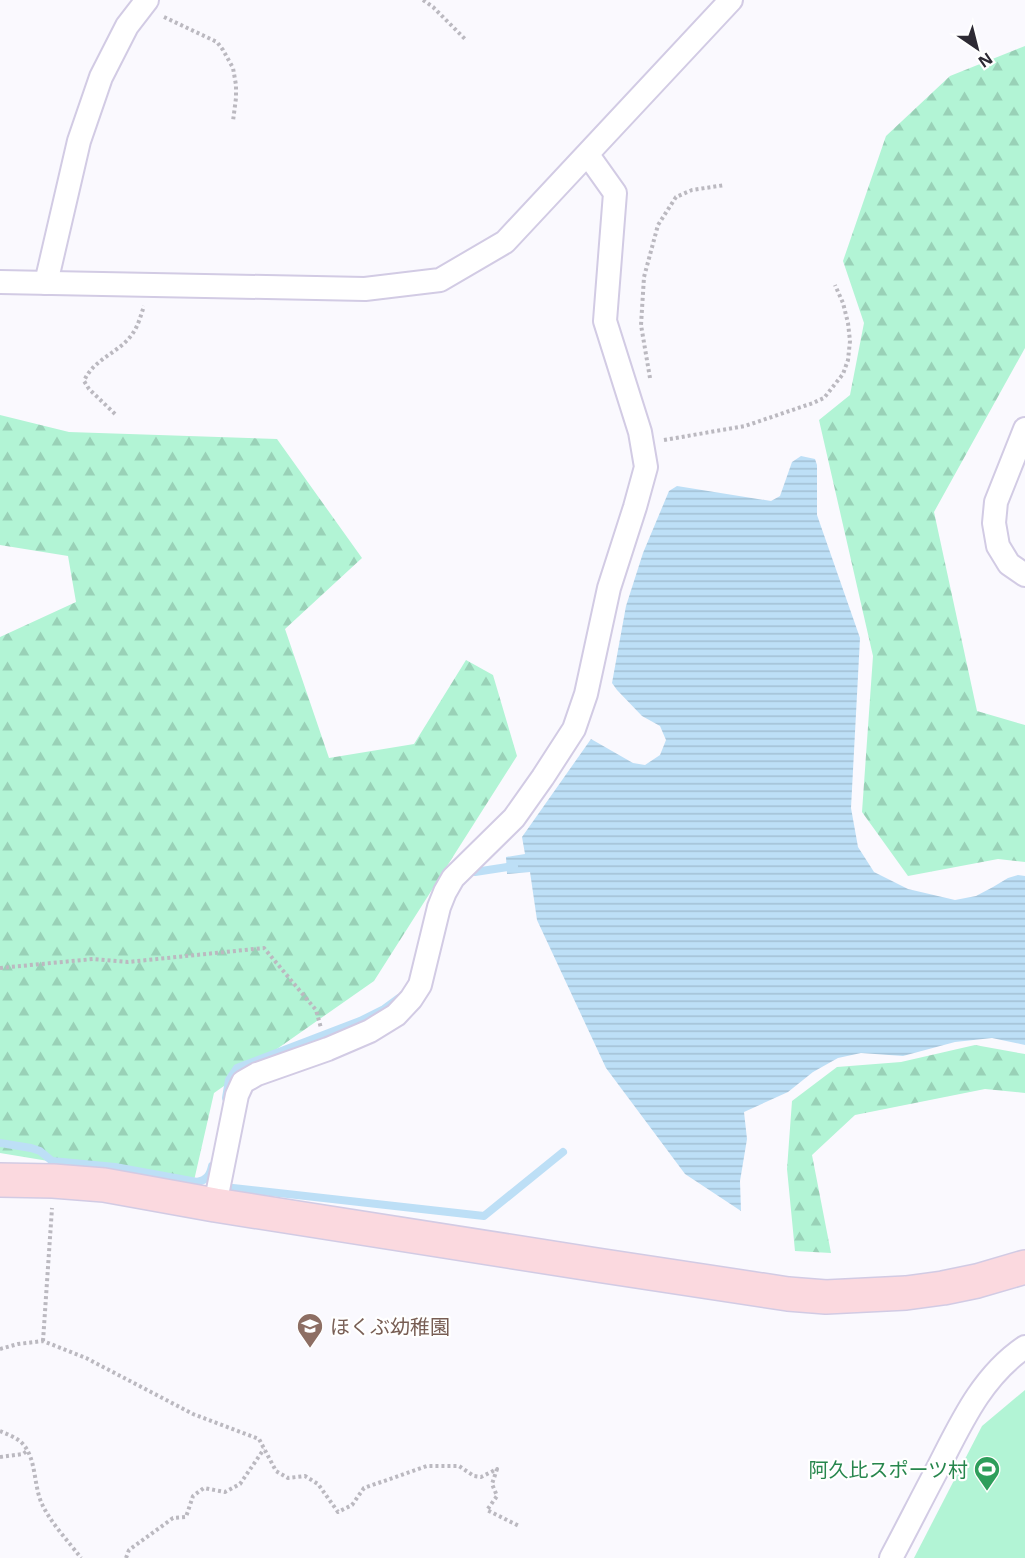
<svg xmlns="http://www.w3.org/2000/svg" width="1025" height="1558" viewBox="0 0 1025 1558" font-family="'Noto Sans','Noto Sans JP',sans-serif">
	<defs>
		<pattern id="forest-firs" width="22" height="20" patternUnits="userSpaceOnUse" patternTransform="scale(1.5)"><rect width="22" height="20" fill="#b2f4d5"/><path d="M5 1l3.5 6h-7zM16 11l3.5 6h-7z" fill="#99d1b7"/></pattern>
		<pattern id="water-rules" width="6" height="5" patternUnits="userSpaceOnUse" patternTransform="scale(1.5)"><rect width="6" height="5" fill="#bddff6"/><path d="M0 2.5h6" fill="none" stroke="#a3c0d4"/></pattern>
	</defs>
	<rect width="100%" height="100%" fill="#faf9fe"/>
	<polygon fill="#b2f4d5" points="1025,1390 1025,1558 914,1558 982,1426"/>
	<g fill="url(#forest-firs)">
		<polygon points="1025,46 1025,348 934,512 977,711 1025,725 1025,862 998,859 908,876 862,812 873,656 819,420 850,395 864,323 843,261 886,136 950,76"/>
		<polygon points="0,415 69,432 277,439 362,558 285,629 329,758 414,744 466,660 493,675 517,756 374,981 214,1093 193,1185 0,1153 0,637 76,602 68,556 0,545"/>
		<polygon points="975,1045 1025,1054 1025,1093 985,1089 855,1115 812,1155 831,1253 795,1251 787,1169 792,1101 837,1067 901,1062"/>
	</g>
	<polygon fill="url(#water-rules)" points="801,456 815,459 817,465 817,515 860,638 851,808 858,847 874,872 908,889 955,900 976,896 993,887 1008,878 1018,875 1025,876 1025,1045 992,1038 955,1042 903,1056 861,1053 838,1058 813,1072 788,1092 744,1112 747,1139 740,1181 741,1211 685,1174 606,1068 537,920 530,872 507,874 506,857 525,854 522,837 591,739 633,763 645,765 660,755 666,740 660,726 642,716 617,690 612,683 626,606 643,553 669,491 677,486 771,501 780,496 792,462"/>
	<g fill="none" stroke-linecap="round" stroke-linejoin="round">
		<g stroke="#bddff6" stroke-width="8">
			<polyline points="475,872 514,866"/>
			<polyline points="226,1098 229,1080 237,1068 360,1021 384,1009 399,998"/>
			<path d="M0 1143 31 1148 40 1151 52 1161 115 1167 197 1182C207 1180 210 1175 212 1166"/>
			<polyline points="233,1188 484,1216 563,1152"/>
		</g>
		<g stroke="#d2cbe4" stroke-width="26">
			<g id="street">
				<polyline points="0,282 365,289 440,280 505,242 731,0"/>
				<polyline points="46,283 79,141 101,77 127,26 147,0"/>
				<polyline points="1025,429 996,502 994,523 998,546 1009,564 1025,575"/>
				<polyline points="215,1205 237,1095 243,1082 257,1074 328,1049 370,1031 396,1015 411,999 420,985 439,907 445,892 453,878 514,818 543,777 574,729 586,694 609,588 635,507 646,467 640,432 605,321 615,193 588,155"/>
				<path d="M891 1558C907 1528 922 1498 938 1468 961 1423 982 1376 1025 1347"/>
			</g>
		</g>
		<g stroke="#d2cbe4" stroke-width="36">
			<polyline id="secondary" points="0,1180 53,1181 104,1185 215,1205 597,1265 788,1294 826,1297 906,1293 943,1288 977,1281 1025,1267"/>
		</g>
		<g stroke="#bbb9c0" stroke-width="4" stroke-dasharray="3 3" stroke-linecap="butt">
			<polyline points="423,0 433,7 465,39"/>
			<polyline points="164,17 217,42 223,50 233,68 236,85 236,98 233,121"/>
			<polyline points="650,378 641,325 644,277 658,225 676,197 692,190 725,185"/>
			<path d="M115 414 89 389 84 381C94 358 120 353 133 333 138 326 141 315 144 306"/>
			<polyline points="664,440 745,426 813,403 824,398 843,374 848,360 850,341 848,323 843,303 835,285"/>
			<polyline points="0,968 93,959 128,962 264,948 316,1010 321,1028"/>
			<polyline points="43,1341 52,1208"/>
			<polyline points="0,1349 18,1344 43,1341 86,1358 193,1414 259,1439 276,1471 288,1478 305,1476 318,1484 338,1512 352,1505 364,1488 427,1466 459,1466 474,1476 481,1477 497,1469 492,1484 497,1496 487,1510 519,1526"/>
			<path d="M0 1431C7 1434 15 1437 21 1442 37 1457 33 1485 42 1504 50 1522 69 1542 81 1558"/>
			<polyline points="0,1457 23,1454 27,1451"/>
			<polyline points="126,1558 129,1550 173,1518 186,1517 193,1496 204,1488 225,1492 240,1484 264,1449"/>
		</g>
		<use href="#street" stroke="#fff" stroke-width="22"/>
		<use href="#secondary" stroke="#fbd9df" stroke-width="33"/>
	</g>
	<defs>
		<g id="school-pin" transform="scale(1.35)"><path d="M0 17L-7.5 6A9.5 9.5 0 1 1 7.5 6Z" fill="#8d6e63" stroke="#fff"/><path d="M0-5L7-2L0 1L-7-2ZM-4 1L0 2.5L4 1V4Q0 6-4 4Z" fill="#fff"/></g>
		<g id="stadium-pin" transform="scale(1.35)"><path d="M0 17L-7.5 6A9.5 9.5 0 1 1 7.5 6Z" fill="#2e9e5b" stroke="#fff"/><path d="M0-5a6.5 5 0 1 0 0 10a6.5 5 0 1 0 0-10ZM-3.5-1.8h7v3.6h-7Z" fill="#fff"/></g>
	</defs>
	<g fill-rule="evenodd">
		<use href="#school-pin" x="310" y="1326"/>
		<use href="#stadium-pin" x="987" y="1469"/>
	</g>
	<g text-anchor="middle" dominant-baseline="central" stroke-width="4.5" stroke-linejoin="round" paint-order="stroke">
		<g font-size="20" fill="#785e54" stroke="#fff" text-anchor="start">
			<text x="330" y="1326">ほくぶ幼稚園</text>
		</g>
		<g font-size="20" fill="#27864d" stroke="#fff" text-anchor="end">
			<text x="968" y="1469">阿久比スポーツ村</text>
		</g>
	</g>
	<g transform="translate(977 48) rotate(145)" stroke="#ffffff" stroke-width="4.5" paint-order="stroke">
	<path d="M0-4.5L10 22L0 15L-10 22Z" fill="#2d2a34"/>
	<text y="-9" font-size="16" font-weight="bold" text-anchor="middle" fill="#2d2a34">N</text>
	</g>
</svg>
